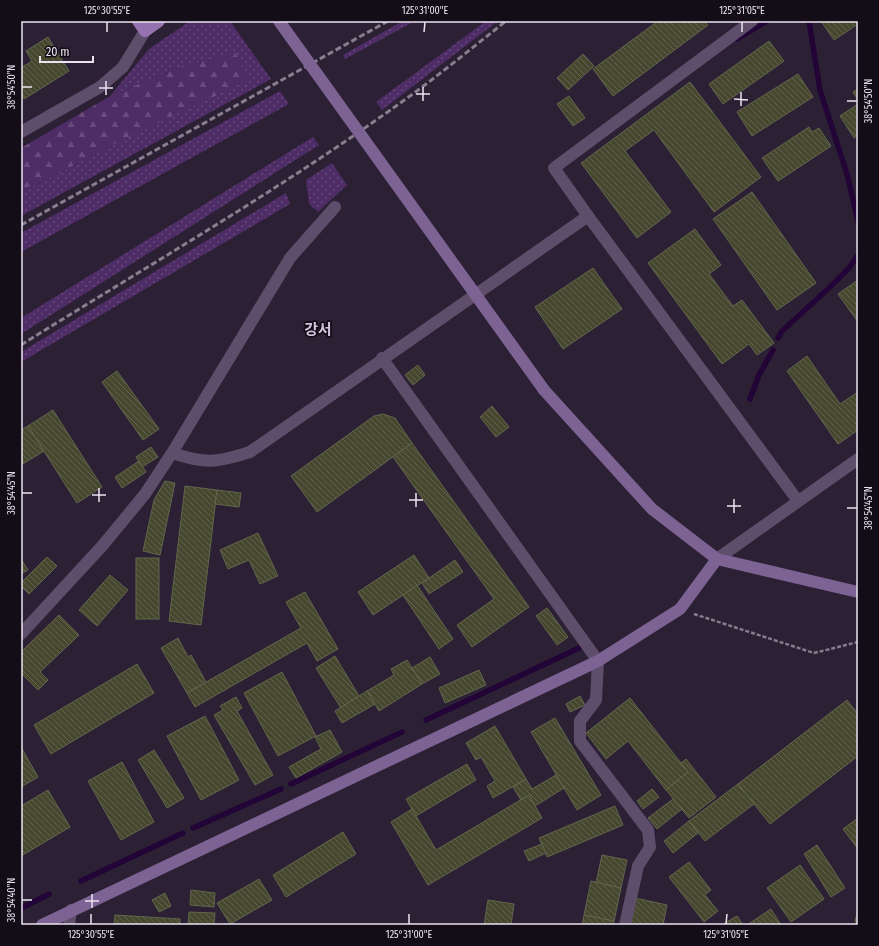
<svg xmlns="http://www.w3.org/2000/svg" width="879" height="946" viewBox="0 0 879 946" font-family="'Fira Sans Condensed','Noto Sans KR',sans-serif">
	<defs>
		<pattern id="grass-dots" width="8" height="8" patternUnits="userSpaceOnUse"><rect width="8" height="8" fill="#4e2c66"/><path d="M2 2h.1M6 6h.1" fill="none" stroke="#684a7c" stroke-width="1.8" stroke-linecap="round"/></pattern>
		<pattern id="forest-firs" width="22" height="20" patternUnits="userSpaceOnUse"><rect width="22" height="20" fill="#4e2c66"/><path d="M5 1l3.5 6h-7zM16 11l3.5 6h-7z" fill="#684a7c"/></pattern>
		<pattern id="building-back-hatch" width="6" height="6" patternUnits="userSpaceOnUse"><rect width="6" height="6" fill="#45482e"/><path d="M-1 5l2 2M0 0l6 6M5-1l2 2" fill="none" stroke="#60624d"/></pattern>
	</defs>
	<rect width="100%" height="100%" fill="#2c2035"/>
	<g fill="url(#grass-dots)">
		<polygon points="190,21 230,21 271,79 21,216 21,193 120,141 180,67 110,96 149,49"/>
		<polygon points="403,21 415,21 345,59 343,55"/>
		<polygon points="486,21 498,21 382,110 376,102"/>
		<polygon points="280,91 289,104 21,252 21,233"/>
		<polygon points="313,137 319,145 21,334 21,318"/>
		<polygon points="332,163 347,185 318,212 309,204 306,180"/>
		<polygon points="286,193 290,204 21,362 21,352"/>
	</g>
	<polygon fill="url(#forest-firs)" points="235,52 249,80 120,141 21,193 21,148 110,96 180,67"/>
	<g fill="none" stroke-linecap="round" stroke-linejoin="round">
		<g stroke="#230436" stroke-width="5.5">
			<polyline points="809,21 820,90 847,174 858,221"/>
			<polyline points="737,39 767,21"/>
			<polyline points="778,338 782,331 829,288 849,268 858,255"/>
			<polyline points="750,399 759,375 773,350"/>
			<polyline points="426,720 579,648"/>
			<polyline points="291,784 402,732"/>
			<polyline points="193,828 281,789"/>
			<polyline points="81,881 183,833"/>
			<polyline points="21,908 49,894"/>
		</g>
	</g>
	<g fill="url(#building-back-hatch)" stroke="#62664b">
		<polygon points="658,21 704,21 708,25 613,96 593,69"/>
		<polygon points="821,21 858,21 858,24 834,40"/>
		<polygon points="48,37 69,71 24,99 21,93 21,68 32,61 26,51"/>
		<polygon points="769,41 784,61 723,104 709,84"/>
		<polygon points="583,54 594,66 568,90 557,78"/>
		<polygon points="798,74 813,97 752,136 737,112"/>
		<polygon points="690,82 761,177 714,212 654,130 625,151 671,212 637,238 581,163"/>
		<polygon points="858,89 858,100 853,92"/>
		<polygon points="569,96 585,118 573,126 557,104"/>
		<polygon points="858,104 858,135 854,138 840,116"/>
		<polygon points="809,127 812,132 819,128 831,146 778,181 762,158"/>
		<polygon points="752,192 816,283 777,310 713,219"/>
		<polygon points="695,229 721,265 709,274 733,306 742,300 774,343 757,355 749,344 722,364 648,263"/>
		<polygon points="593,268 622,309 563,349 535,307"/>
		<polygon points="858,280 858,322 838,294"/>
		<polygon points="807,356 840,404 858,392 858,430 838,444 787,371"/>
		<polygon points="418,365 425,375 413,385 405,375"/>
		<polygon points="117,371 159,429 143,440 102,382"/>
		<polygon points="492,406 509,427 496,437 480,417"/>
		<polygon points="53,410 102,487 77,503 28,426"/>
		<polygon points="383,414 395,418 412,443 317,512 291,476 374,416"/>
		<polygon points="28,426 44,451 21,465 21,430"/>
		<polygon points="412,443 529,607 472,647 457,625 494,599 393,457"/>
		<polygon points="151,447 158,457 142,467 136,457"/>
		<polygon points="139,461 146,472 122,488 115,477"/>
		<polygon points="165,481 175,483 160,555 143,551 154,500"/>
		<polygon points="185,486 217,490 201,625 169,621"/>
		<polygon points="217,490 241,493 239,507 215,504"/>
		<polygon points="258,533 278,576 260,584 249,560 228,569 220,550"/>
		<polygon points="414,555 429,578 373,615 358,592"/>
		<polygon points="47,557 57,566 29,594 21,586 21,583"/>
		<rect x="136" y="558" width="23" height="61"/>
		<polygon points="21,559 28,570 21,574"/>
		<polygon points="455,560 463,572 429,594 422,583"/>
		<polygon points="110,575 128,590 97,626 79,610"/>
		<polygon points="417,585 453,639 439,649 403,595"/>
		<polygon points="305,592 338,649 317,661 307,643 195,707 187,693 301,628 286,602"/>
		<polygon points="547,608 568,637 557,645 536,616"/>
		<polygon points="59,615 79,635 40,672 48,680 38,690 21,673 21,652"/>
		<polygon points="178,638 188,657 191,655 206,682 187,693 161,648"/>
		<polygon points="335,656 359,696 341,708 316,668"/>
		<polygon points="430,657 440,674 422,684 412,668"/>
		<polygon points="407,660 422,684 379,711 367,691 394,675 391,669"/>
		<polygon points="137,664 154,693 51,754 34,725"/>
		<polygon points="479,670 486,685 445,703 439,688"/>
		<polygon points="282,672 316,736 278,756 244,693"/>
		<polygon points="367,691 375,704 342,723 335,711"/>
		<polygon points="580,696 585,705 570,712 566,704"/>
		<polygon points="236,697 242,708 237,711 273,775 255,785 214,715 223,710 220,706"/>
		<polygon points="630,698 688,772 666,790 628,741 606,759 586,733"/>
		<polygon points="847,700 858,714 858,756 770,824 738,784"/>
		<polygon points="205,716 239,780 201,800 167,736"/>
		<polygon points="555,718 601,795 577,810 531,732"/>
		<polygon points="495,726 526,779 493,798 487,786 495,781 481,757 476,760 466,743"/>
		<polygon points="330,730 342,752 296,778 289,767 321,749 315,737"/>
		<polygon points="21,747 38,777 21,787"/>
		<polygon points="154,750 184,798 167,808 138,760"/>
		<polygon points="686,759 716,797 689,818 666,790 688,772 681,763"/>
		<polygon points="122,762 154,822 121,840 88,781"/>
		<polygon points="467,764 476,780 416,816 406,799"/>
		<polygon points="556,775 564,788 535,806 529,795 521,800 513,787 526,779 532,789"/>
		<polygon points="738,784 754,804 705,841 689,821"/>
		<polygon points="652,789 659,797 643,809 637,801"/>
		<polygon points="48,790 70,827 21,856 21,806"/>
		<polygon points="529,795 542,818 428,885 391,822 412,809 436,850"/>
		<polygon points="673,799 682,809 657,829 648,818"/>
		<polygon points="615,806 623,825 547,857 539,838"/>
		<polygon points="858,818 858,849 843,829"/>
		<polygon points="689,821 698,833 673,853 664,841"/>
		<polygon points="343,832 356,854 286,897 273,875"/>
		<polygon points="542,844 546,853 529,861 524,851"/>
		<polygon points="817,845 845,888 831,897 804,854"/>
		<polygon points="602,855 627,860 621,888 596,883"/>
		<polygon points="689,862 711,890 705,895 718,911 704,922 669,877"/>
		<polygon points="800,865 824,899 791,922 767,888"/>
		<polygon points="259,879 272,900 230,924 217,903"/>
		<polygon points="591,881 621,888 614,921 584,915"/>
		<polygon points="191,890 215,893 214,907 190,905"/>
		<polygon points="165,893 171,906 159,912 152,900"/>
		<polygon points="635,898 667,905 663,925 630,925"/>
		<polygon points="488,900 514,904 511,925 484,925"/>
		<polygon points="858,908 858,922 855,922"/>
		<polygon points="771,909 781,925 747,925"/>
		<polygon points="189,912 215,913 214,925 188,925"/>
		<polygon points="115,915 180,919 180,925 114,925"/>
		<polygon points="584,915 614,921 613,925 582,925"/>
		<polygon points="737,916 743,925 722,925"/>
	</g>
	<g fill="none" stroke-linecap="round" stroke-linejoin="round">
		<polyline stroke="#857b8d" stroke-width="2.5" stroke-dasharray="4 2" stroke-linecap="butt" points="694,614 814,653 858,642"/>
		<g stroke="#5e4e6b" stroke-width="12">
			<polyline points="21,132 100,87 123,67 145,31"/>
			<polyline points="588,216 554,168 752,21"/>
			<polyline points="382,358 598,661 596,700 580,721 580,741 648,830 650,847 638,866 625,925"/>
			<path d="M172 453C206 464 216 463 250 452L588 216 798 501"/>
			<polyline points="717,559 858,459"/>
			<polyline points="21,634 103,545 145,494 172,453 290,258 335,207"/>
		</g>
		<polyline stroke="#5e4e6b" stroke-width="12" points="69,925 71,910"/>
		<g stroke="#7d6393" stroke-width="12">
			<polyline points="544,390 652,509 717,559 858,592"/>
			<polyline points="42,925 598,661 680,609 717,559"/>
		</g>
		<polyline stroke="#9573b1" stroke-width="12" points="138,21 145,31 159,21"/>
		<g stroke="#887e8f" stroke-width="3" stroke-dasharray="6 3" stroke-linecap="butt">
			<polyline points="21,225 388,21"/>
			<path d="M21 345C149 265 281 189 403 101 438 76 472 48 506 21"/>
		</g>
		<polyline stroke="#7d6393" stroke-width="12" points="279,21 544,390"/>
	</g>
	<path fill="none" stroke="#ebe3f1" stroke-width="1.5" d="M107 32V22M424 32 425 22M742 32V22M22 87H32M99 88H113M416 94H430M106 95V81M734 99 748 100M423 101V87M847 101H857M741 106V92M22 493H32M92 495H106M409 500H423M99 502V488M727 506H741M416 507V493M847 508H857M734 513V499M22 900H32M85 901H99M92 908V894M91 924V914M409 924V914M726 924 727 914"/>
	<g text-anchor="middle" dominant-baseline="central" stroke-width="3.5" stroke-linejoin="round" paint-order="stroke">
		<g font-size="15" font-weight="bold" fill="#d2c3df" stroke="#120d16">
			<text x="318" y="330">강서</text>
		</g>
	</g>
	<rect width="879" height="946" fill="none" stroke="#120d16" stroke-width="44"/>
	<path d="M40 56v6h53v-6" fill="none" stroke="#ebe3f1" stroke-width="2"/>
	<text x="46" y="56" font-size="12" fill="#ebe3f1" stroke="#120d16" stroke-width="3" paint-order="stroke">20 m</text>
	<rect x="22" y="22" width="835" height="902" fill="none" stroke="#ebe3f1" stroke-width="1.5"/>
	<g font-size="10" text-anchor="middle" fill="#ebe3f1">
		<text x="107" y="14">125°30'55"E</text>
		<text x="425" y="14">125°31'00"E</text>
		<text x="742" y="14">125°31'05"E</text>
		<text transform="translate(11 87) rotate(-90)" y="4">38°54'50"N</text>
		<text transform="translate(868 101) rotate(-90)" y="4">38°54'50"N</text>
		<text transform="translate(11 493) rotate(-90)" y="4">38°54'45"N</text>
		<text transform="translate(868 508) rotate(-90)" y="4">38°54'45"N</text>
		<text transform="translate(11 900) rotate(-90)" y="4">38°54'40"N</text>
		<text x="91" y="938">125°30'55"E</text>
		<text x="409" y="938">125°31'00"E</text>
		<text x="726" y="938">125°31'05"E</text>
	</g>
</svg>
